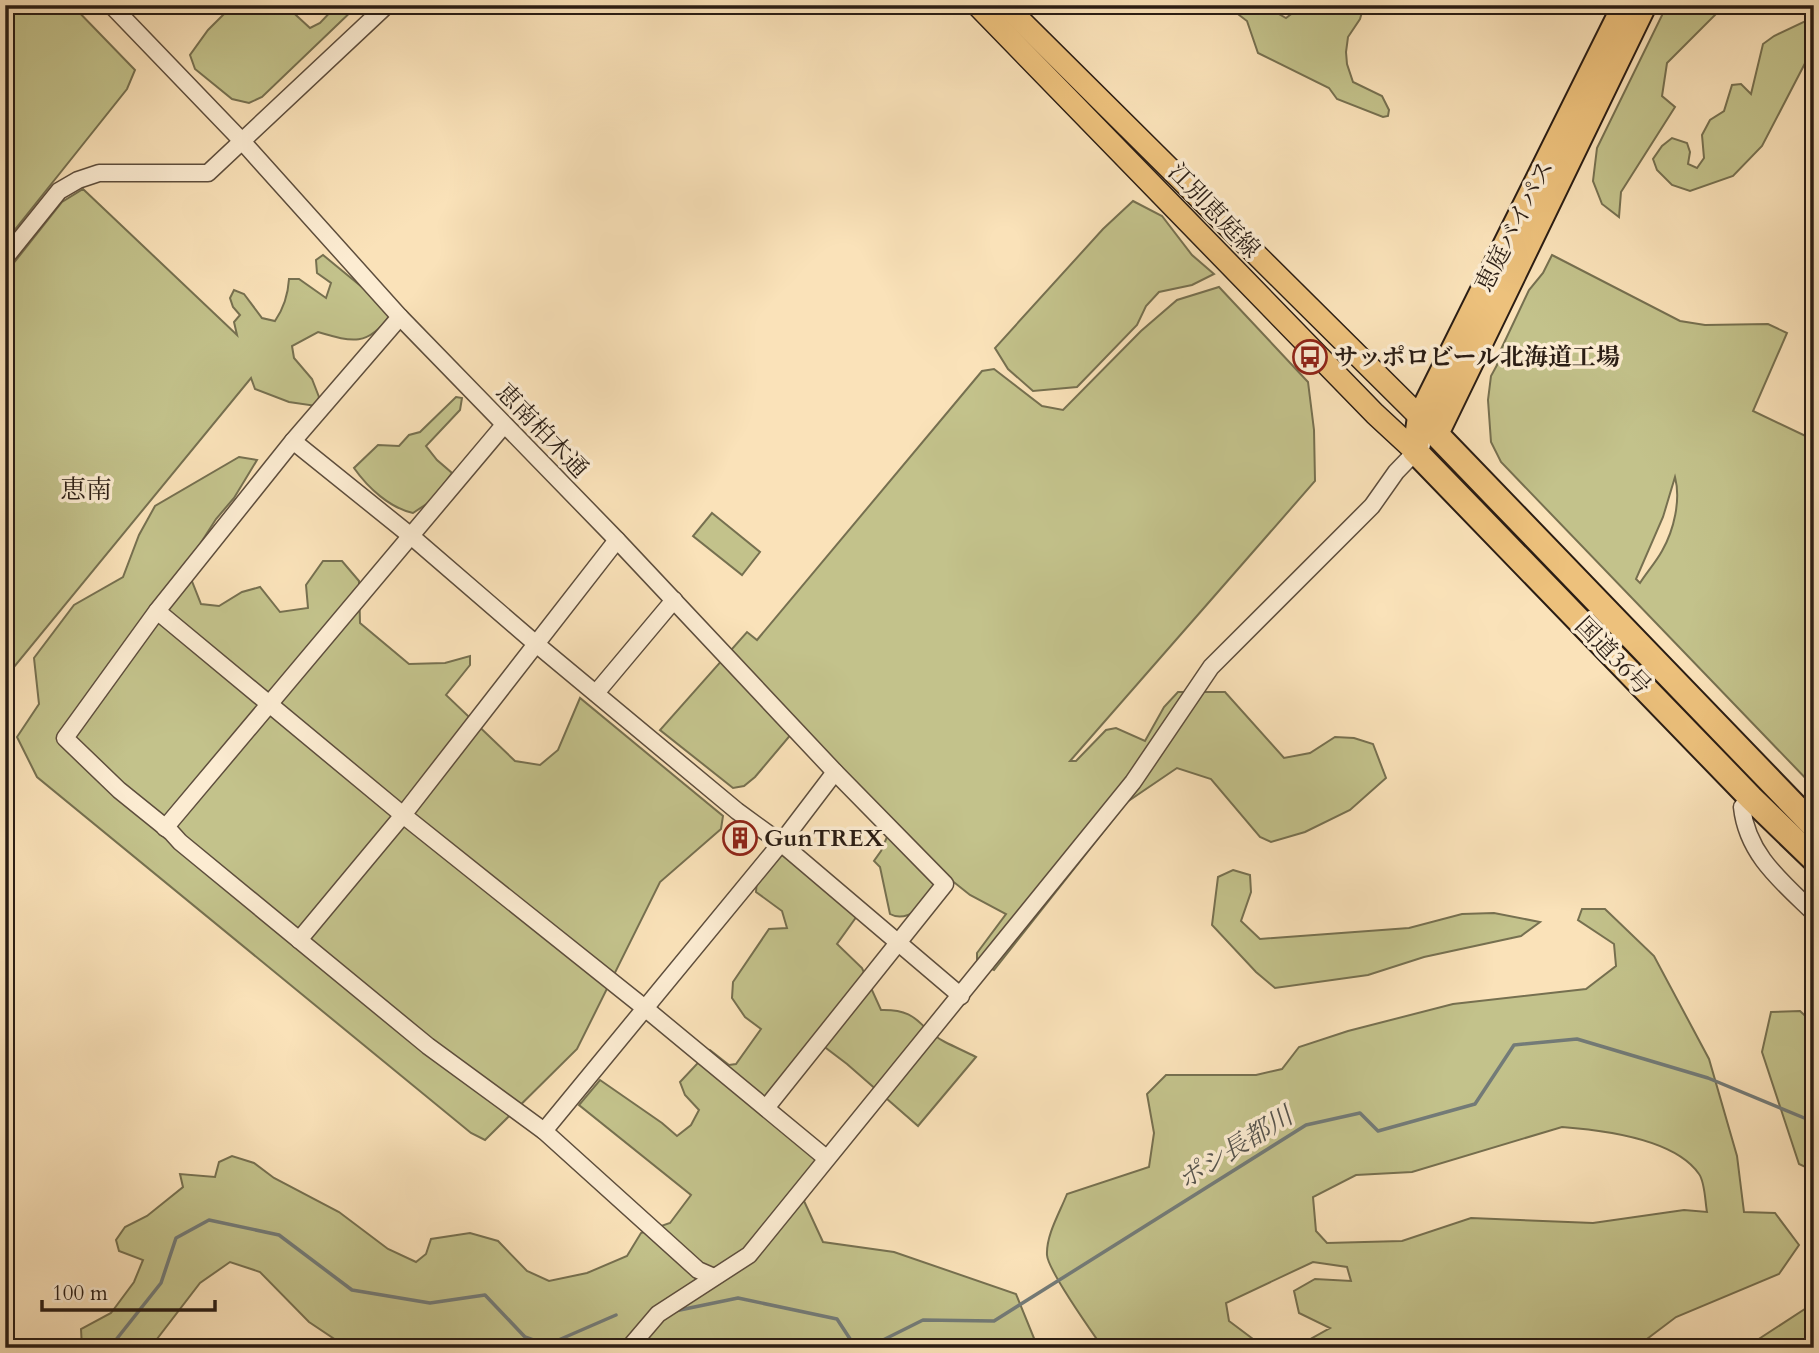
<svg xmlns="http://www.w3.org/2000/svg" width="1819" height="1353" viewBox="0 0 1819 1353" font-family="Cardo,'Noto Serif JP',serif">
	<rect width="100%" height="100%" fill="#fae2b9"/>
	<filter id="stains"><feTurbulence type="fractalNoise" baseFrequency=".00286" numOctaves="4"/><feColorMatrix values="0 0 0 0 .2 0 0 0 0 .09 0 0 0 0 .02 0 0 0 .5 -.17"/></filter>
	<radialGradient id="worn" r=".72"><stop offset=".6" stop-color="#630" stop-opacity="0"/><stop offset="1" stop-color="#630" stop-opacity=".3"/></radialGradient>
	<g fill="#c3c28b" stroke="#767050" stroke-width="2" fill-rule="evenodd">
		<polygon points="5,5 72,5 135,70 127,89 5,242"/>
		<polygon points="233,5 285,5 310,28 320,23 337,5 358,5 262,97 249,103 232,99 195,69 190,55 208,30"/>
		<polygon points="1234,5 1263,5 1286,18 1303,5 1364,5 1360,19 1348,37 1346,52 1347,64 1353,82 1382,96 1389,110 1388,116 1383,117 1337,99 1329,88 1258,53 1247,21 1234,11"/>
		<polygon points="1667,5 1721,5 1718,12 1667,63 1662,96 1675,107 1621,192 1619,217 1602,204 1593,181 1597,148"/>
		<polygon points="1814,17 1814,46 1762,146 1733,176 1690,191 1672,185 1657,170 1653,159 1662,146 1672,138 1687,143 1690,152 1688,164 1697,168 1704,158 1702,135 1710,120 1724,111 1732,85 1741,84 1751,94 1763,44 1774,36"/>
		<path d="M83 189 237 335 234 322 240 315 233 307 230 298 234 290 244 294 262 318 275 321C284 308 288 295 289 279H299L326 298 331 283 317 273 316 260 323 255 368 292 390 315C368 347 352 342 318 332L292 346 294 358 312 379 319 397 316 406 289 402 255 389 251 378 5 678V274L62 202Z"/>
		<polygon points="1133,201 1162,216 1192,255 1214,274 1192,285 1159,292 1146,306 1137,325 1077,387 1033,391 1008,369 995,348 1103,229"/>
		<path d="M1552 255 1680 321 1705 325 1768 324 1787 333 1753 411 1814 440V730L1808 746 1814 754V787L1501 462 1491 442 1488 400 1491 376 1497 365 1496 360 1529 290 1543 273ZM1675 477C1681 500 1674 530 1662 551 1656 562 1647 572 1640 583L1636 579 1663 517Z"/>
		<path d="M1219 287 1308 382 1314 430 1315 481 1070 761H1076L1106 730 1116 728 1145 741 1164 707 1178 692H1225L1284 758 1310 753 1335 737 1354 738 1373 744 1386 778 1350 810 1305 832 1271 842 1260 837 1211 779 1177 768 1127 802 994 970 977 962V953L1006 914 970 895 950 879C936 893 911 926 890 914L880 867 874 861 881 851 893 823 798 726 755 777 744 786 733 788 660 730 747 632 757 640 982 371 994 369 1042 406 1063 410 1141 331 1177 300Z"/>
		<path d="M456 397 462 398 460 410 426 446 437 460 452 473 431 501 413 513C390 508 368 488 354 468L378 445 399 446 409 435 420 432Z"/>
		<polygon points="239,457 257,460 234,498 216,519 186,566 201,604 219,606 242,592 260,587 280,612 308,608 306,585 323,561 342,561 359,581 360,623 409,664 445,663 470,656 470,665 446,695 515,761 540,765 558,750 580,698 723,816 721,829 660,882 577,1049 485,1140 471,1133 37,777 17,737 39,704 34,658 74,605 123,577 139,535 155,506"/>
		<polygon points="712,513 760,552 742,575 693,536"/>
		<path d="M780 853 857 916 837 944 862 968 881 1010C921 1009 917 1028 945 1042 955 1047 966 1052 976 1057L918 1126 847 1064 814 1039 759 1109 818 1157 819 1176 804 1201 823 1242 894 1252 1016 1294 1038 1348H399L336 1340 309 1322 260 1272 230 1262 200 1283 150 1348H82L81 1329 111 1313 134 1282 143 1260 119 1251 116 1240 125 1227 147 1216 183 1187 180 1174 215 1177 219 1162 232 1156 254 1163 274 1178 339 1212 388 1249 416 1262 426 1254 431 1239 470 1233 498 1241 527 1271 549 1281 587 1273 627 1256 641 1233 670 1223 691 1195 579 1105 600 1080 662 1123 677 1136 691 1125 699 1110 685 1095 680 1082 710 1050 729 1065 736 1064 761 1029 745 1017 732 998 733 982 769 929 787 928 782 911 756 892 757 879Z"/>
		<polygon points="1233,870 1250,875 1251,892 1241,921 1260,939 1409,928 1462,914 1494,913 1540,922 1521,936 1424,957 1368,975 1275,988 1256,972 1212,925 1218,877"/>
		<path d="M1582 909H1605L1654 956 1709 1059 1737 1156 1744 1212 1775 1213 1799 1245 1779 1274 1676 1317 1635 1348H1305L1307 1341 1330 1328 1299 1313 1294 1291 1315 1279 1351 1281 1347 1267 1313 1262 1226 1303 1229 1321 1265 1348H1103C1092 1332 1048 1271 1047 1255 1046 1235 1060 1212 1067 1194L1149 1167 1154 1133 1147 1094 1166 1075H1256L1282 1069 1299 1047 1348 1031 1453 1004 1586 989 1616 966 1614 944 1578 920ZM1562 1127C1602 1130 1675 1139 1699 1174 1705 1182 1705 1201 1707 1212L1684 1210 1593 1223 1471 1218 1402 1241 1327 1243 1316 1231 1313 1197 1356 1175 1412 1172Z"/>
		<polygon points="1800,1011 1814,1024 1814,1171 1799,1164 1762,1052 1771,1012"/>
		<polygon points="1814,1303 1814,1348 1745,1348"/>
	</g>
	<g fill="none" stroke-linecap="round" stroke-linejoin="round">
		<g stroke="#737b78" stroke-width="3.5">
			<polyline points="675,1311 738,1298 837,1319 856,1348"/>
			<polyline points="96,1348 115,1341 161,1283 176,1238 209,1220 279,1235 352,1290 430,1303 485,1295 525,1337 547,1345 616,1315"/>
			<polyline points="867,1348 923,1320 994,1321 1306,1125 1360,1113 1378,1131 1475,1104 1514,1045 1577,1039 1708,1078 1814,1122"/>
		</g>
		<g stroke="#5e4e3d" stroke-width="19">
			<g id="minor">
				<polyline points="111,5 241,140 400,317 617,540 835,772 945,884 766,1108"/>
				<polyline points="5,258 59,191 78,180 99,173 208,173 387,5"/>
				<polyline points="400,317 293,441 157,611 65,738 119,790 171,832 180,842 428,1046 544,1131 698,1270 714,1277"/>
				<polyline points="293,441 411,536 535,643 737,811 781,843 961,996"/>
				<polyline points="157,611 403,815 646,1009 826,1158"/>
				<polyline points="596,693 674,600"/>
				<path d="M1751 798 1742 807C1747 854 1781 881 1814 913"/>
				<polyline points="165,828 504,425"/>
				<polyline points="299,940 403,815 617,540"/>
				<polyline points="544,1131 781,843 835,772"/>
				<polyline points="629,1348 658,1314 749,1255 1133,782 1211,667 1372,506 1396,472 1422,445"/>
			</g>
		</g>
		<g stroke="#2a1d14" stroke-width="24">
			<g id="major">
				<polyline points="977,5 1375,414 1415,451"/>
				<polyline points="1005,5 1431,428"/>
			</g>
		</g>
		<g stroke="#2a1d14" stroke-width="28">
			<g id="highway">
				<polyline points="1625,5 1420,417 1415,451 1751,798 1814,859"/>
				<polyline points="1644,5 1436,434 1814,826"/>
			</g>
		</g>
		<use href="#minor" stroke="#fcecd2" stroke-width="16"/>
		<use href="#major" stroke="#edc17c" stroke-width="21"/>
		<use href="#highway" stroke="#edc17c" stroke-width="24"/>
	</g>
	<defs>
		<g id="bus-ring" transform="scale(1.75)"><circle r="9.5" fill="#fcecd2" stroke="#8f2418" stroke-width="1.5"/><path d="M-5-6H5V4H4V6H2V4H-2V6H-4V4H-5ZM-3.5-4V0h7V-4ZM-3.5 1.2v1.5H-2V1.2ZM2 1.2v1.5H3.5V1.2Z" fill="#8f2418"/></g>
		<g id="building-ring" transform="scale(1.75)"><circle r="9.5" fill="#fcecd2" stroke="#8f2418" stroke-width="1.5"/><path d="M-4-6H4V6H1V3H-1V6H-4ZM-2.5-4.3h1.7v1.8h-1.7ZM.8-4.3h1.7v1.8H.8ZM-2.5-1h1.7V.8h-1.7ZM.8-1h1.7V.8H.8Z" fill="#8f2418"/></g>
	</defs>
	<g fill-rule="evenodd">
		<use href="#bus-ring" x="1310" y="357"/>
		<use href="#building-ring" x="740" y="838"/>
	</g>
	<g text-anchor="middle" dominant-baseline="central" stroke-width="7" stroke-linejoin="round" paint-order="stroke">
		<g font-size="24" fill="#2a1d14" stroke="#fcecd2">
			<text transform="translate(1214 211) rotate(46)">江別恵庭線</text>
			<text transform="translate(1515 226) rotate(-63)">恵庭バイパス</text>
			<text transform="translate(542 431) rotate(46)">恵南柏木通</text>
			<text transform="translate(1613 656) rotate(46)">国道36号</text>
		</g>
		<g font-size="24" font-weight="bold" fill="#2a1d14" stroke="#fcecd2" text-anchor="start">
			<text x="1334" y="357">サッポロビール北海道工場</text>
			<text x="764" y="838">GunTREX</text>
		</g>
		<g font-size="26" fill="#2a1d14" stroke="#fcecd2">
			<text x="86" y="489">恵南</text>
		</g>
		<g font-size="26" font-style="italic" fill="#55544e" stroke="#fcecd2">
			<text transform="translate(1235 1148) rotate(-32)">ポシ長都川</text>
		</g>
	</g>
	<rect width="1819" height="1353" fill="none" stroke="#fae2b9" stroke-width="28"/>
	<rect x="7" y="7" width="1805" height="1339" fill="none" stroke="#2a1d14" stroke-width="3.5"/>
	<rect x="14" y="14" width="1791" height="1325" fill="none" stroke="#2a1d14" stroke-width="2"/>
	<path d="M42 1300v10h173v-10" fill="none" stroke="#2a1d14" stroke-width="3.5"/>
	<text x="52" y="1300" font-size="21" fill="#2a1d14" stroke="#fcecd2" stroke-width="5" paint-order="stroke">100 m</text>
	<rect width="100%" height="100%" filter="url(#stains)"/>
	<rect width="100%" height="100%" fill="url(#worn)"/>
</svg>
